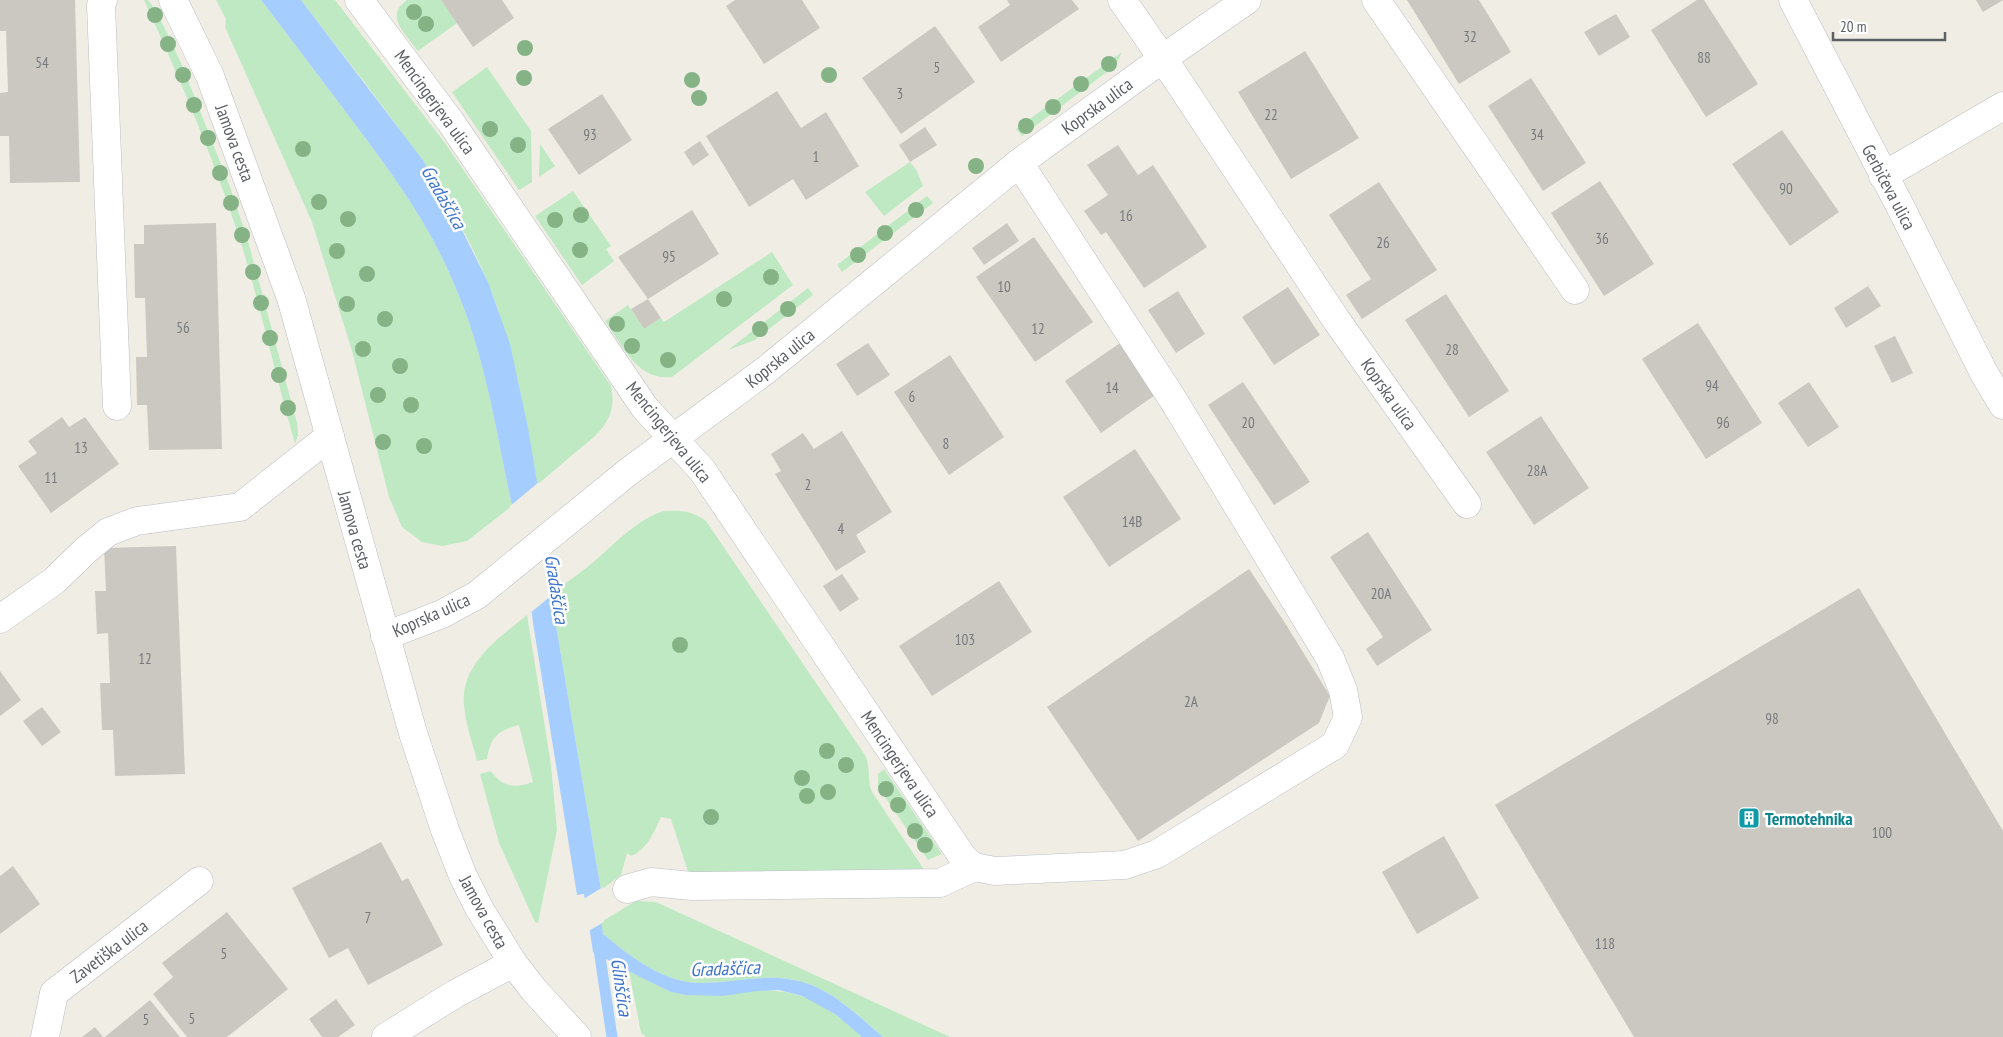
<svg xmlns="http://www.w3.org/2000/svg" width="2003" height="1037" viewBox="0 0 2003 1037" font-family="'PT Sans Narrow',sans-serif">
	<rect width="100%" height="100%" fill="#f0eee4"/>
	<g fill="#bfe9c3">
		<path d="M144 0H148L157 12 182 65 230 187 248 241 297 423 298 435 295 444C276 377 261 309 241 243 214 159 180 79 144 0Z"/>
		<path d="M216 0H261C293 42 325 84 357 127 394 176 430 226 454 284 485 354 496 431 512 506L467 541 442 546 422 542 402 527 389 497 352 351 312 222 225 27 226 19Z"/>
		<path d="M301 0H335L445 143 611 386C618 418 600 433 577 451 564 462 551 473 537 485 530 441 520 398 509 355 505 338 502 320 496 304 455 189 374 96 301 0Z"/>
		<path d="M407 0H441L457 23 418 51C407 35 383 16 407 0Z"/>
		<polygon points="1122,52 1116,65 1022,136 1016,129"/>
		<polygon points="487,67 531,131 532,182 519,190 452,92"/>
		<polygon points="540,144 555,166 539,177"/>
		<polygon points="910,162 917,171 923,186 884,216 865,192"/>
		<polygon points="573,191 611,246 606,249 614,261 582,285 535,216"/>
		<polygon points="927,196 933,203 842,272 837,265"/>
		<path d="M772 252 793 285 672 377C637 381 623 346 605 321L628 305 644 329 661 318 664 322Z"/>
		<polygon points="808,288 813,295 755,340 728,350"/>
		<path d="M664 511C680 510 693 511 706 521L865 755C871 768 867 781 872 792L925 871 689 875 671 819 661 817C654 832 647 850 631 856L627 853 621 875 601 890 553 608 557 600 555 591C569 580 585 570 598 558 617 541 640 518 664 511Z"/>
		<path d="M527 615 551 765 557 830 538 923 535 922 499 843 480 774 491 771C503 788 515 788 533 782L519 725C497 731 491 737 487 759L477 761C473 743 465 724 464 705 460 664 499 638 527 615Z"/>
		<polygon points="884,769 942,854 928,860 878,787 878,774"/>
		<path d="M636 901 656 902 950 1037H883C857 1015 829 986 794 980 764 974 734 982 703 983 665 984 631 957 603 934L601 922Z"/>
		<path d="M629 971 671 992 685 995C728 992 776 982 816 1002 833 1011 847 1024 862 1037H646L641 1033Z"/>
	</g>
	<path fill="#a5ceff" d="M261 0H301L422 159 447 200 488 282 510 344 528 428 557 600 553 608 601 890 597 892 603 934C631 957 665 984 703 983 734 982 764 974 794 980 829 986 857 1015 883 1037H862L835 1014 802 996 779 990 757 991 723 996 685 995 671 992 640 977 593 952 584 894 577 895 533 623 519 503 512 506C496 431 485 354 454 284 430 226 394 176 357 127 325 84 293 42 261 0Z"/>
	<g fill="#f0eee4">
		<polygon points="539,482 557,591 529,614 517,507 512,509 509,507"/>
		<polygon points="603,887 603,891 600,893 604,922 587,932 582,900"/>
	</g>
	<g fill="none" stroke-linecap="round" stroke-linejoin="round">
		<polyline stroke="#a5ceff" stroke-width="11" points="598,943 612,1037"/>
	</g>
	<g fill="#cbc8c1">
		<polygon points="0,0 75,0 80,182 10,183 9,136 0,136 0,93 8,92 6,31 0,31"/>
		<polygon points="441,0 502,0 514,18 473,47"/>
		<polygon points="735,0 802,0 820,28 764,64 726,6"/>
		<polygon points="1007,0 1072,0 1079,9 1001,62 978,27 1010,5"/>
		<polygon points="1407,0 1479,0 1511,52 1459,84"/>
		<polygon points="1697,0 1704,0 1758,84 1706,117 1651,30"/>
		<polygon points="1976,0 2003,0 1983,12"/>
		<polygon points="1616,14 1630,37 1599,56 1584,32"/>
		<polygon points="935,26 975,82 901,134 862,78"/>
		<polygon points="1305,51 1359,138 1291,179 1238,92"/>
		<polygon points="1531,78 1586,163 1543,191 1488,106"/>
		<polygon points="777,91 801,128 826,112 859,166 806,200 793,179 749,207 706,136"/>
		<polygon points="602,94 632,140 579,175 548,129"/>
		<polygon points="925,127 937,145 910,162 899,145"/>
		<polygon points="1782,130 1839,212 1790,246 1732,164"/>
		<polygon points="700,141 709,155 693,166 684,152"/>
		<polygon points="1118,145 1138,175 1153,165 1207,247 1144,288 1106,232 1101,235 1084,211 1108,195 1087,165"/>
		<polygon points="1600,181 1654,264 1604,296 1551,213"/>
		<polygon points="1379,182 1437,270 1362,319 1346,295 1371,279 1329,215"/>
		<polygon points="692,210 719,254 648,299 618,257"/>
		<polygon points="216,223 222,449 149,450 147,405 137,405 136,357 147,357 145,298 135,298 134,244 144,244 144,225"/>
		<polygon points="1007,223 1019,241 984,265 972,248"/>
		<polygon points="1034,237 1093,322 1035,362 976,277"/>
		<polygon points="1868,286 1881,306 1846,328 1834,308"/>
		<polygon points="1288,287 1320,335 1274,365 1242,317"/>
		<polygon points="1178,291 1205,334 1176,353 1148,310"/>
		<polygon points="1446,294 1509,391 1469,417 1405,320"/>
		<polygon points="648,299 661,318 644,329 631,309"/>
		<polygon points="1698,323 1762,423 1706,459 1642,359"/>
		<polygon points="1895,336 1913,373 1892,383 1874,346"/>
		<polygon points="1123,341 1158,393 1101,433 1065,381"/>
		<polygon points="868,343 890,375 857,396 836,364"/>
		<polygon points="950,355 1004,437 949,475 894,392"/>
		<polygon points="1243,382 1310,482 1274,505 1208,405"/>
		<polygon points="1809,382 1839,427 1808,447 1778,403"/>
		<polygon points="1541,416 1589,488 1534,525 1486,452"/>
		<polygon points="62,417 69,427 85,417 119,464 51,513 18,466 37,453 28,441"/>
		<polygon points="842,431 892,512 856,535 866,552 836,571 775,474 781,471 771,454 803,433 814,449"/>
		<polygon points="1135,449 1181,519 1109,567 1063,497"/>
		<polygon points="1368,532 1432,630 1377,666 1366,649 1383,637 1330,557"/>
		<polygon points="176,546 185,774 115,776 113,730 102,730 100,683 110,683 108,633 97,634 95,591 106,591 104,548"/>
		<polygon points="1249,569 1285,623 1330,696 1319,723 1138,841 1047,707"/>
		<polygon points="842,574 859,599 840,612 823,586"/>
		<polygon points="999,581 1032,632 932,696 899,646"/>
		<polygon points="1859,588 2003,831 2003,1037 1634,1037 1495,805"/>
		<polygon points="0,671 21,700 0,716"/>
		<polygon points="42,707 61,732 42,746 23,721"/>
		<polygon points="1444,836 1479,898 1417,934 1382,872"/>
		<polygon points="381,842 402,881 408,878 443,945 368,985 348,948 329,958 292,888"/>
		<polygon points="13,866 40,904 0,934 0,876"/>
		<polygon points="227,912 288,989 227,1037 187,1037 153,994 173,977 162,963"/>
		<polygon points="336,999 355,1025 338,1037 322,1037 309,1019"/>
		<polygon points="150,1000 180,1037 105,1037"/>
		<polygon points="95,1027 103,1037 82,1037"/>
	</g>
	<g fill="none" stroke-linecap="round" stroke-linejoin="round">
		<g stroke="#bcbdc4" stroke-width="29">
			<g id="minor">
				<polyline points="103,0 101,5 117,406"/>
				<polyline points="173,0 210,76 291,298 413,733 445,830 463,876 479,908 513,963 534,990 577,1037"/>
				<polyline points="359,0 450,121 645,408 702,470 964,859 974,867 995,871 1125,865 1157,854 1335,745 1348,717 1343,690 1330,658 1172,398 1019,163"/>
				<polyline points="1122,0 1176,78 1337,321 1467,504"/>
				<polyline points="1376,0 1575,290"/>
				<polyline points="1793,0 1900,206 1985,375 2003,405"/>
				<polyline points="1883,176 2003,106"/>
				<polyline points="0,619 54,581 86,550 108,532 137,521 240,507 330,436"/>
				<polyline points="385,636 442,614 477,595 628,472 766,370 1019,163 1162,59 1247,0"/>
				<polyline points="627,889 651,882 692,886 940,883 974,867"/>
				<polyline points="45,1037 54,993 199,881"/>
				<polyline points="386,1037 455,994 513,963"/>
			</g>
		</g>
		<use href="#minor" stroke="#fff" stroke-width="28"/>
	</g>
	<g fill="#85b386">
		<circle cx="414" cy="12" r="8"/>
		<circle cx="155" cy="15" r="8"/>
		<circle cx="426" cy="24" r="8"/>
		<circle cx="168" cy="44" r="8"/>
		<circle cx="525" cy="48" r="8"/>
		<circle cx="1109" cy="64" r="8"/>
		<circle cx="183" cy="75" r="8"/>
		<circle cx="829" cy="75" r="8"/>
		<circle cx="524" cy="78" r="8"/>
		<circle cx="692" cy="80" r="8"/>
		<circle cx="1081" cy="84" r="8"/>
		<circle cx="699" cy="98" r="8"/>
		<circle cx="194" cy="105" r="8"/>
		<circle cx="1053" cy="107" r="8"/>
		<circle cx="1026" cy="126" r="8"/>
		<circle cx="490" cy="129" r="8"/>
		<circle cx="208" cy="138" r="8"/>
		<circle cx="518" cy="145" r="8"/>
		<circle cx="303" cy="149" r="8"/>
		<circle cx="976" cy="166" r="8"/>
		<circle cx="220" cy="173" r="8"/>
		<circle cx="319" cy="202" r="8"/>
		<circle cx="231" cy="203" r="8"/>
		<circle cx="916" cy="210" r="8"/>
		<circle cx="581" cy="215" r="8"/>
		<circle cx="348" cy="219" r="8"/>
		<circle cx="555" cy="220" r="8"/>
		<circle cx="885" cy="233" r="8"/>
		<circle cx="242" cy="235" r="8"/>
		<circle cx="580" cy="250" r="8"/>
		<circle cx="337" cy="251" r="8"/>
		<circle cx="858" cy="255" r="8"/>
		<circle cx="253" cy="272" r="8"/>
		<circle cx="367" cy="274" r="8"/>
		<circle cx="771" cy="277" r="8"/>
		<circle cx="724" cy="299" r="8"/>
		<circle cx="261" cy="303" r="8"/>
		<circle cx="347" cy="304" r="8"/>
		<circle cx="788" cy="309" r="8"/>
		<circle cx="385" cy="319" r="8"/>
		<circle cx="617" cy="324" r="8"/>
		<circle cx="760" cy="329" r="8"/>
		<circle cx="270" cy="338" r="8"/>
		<circle cx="632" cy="346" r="8"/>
		<circle cx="363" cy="349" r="8"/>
		<circle cx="668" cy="360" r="8"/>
		<circle cx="400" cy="366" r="8"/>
		<circle cx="279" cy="375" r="8"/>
		<circle cx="378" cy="395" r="8"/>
		<circle cx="411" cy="405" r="8"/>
		<circle cx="288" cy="408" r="8"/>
		<circle cx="383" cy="442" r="8"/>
		<circle cx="424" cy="446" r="8"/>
		<circle cx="680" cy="645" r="8"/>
		<circle cx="827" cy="751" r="8"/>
		<circle cx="846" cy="765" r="8"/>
		<circle cx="802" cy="778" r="8"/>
		<circle cx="886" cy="789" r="8"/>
		<circle cx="828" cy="792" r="8"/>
		<circle cx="807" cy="796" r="8"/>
		<circle cx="898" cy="805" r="8"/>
		<circle cx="711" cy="817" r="8"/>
		<circle cx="915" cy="831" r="8"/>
		<circle cx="925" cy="845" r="8"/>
	</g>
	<defs>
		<g id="building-square" transform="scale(1.125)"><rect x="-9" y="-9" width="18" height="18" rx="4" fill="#0f9aa8" stroke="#fff"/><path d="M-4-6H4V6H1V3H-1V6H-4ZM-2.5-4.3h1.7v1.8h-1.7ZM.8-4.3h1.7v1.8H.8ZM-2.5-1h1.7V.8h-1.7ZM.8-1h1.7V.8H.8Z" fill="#fff"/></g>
	</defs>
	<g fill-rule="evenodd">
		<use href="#building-square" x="1749" y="818"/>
	</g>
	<g text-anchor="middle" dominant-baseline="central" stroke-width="5" stroke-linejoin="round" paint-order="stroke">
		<g font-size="15" fill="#78797d">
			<text x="1470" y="36">32</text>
			<text x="1704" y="57">88</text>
			<text x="42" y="62">54</text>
			<text x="937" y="67">5</text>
			<text x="900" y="93">3</text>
			<text x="1271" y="114">22</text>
			<text x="590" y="134">93</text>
			<text x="1537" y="134">34</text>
			<text x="816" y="156">1</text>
			<text x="1786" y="188">90</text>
			<text x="1126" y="215">16</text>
			<text x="1602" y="238">36</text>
			<text x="1383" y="242">26</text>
			<text x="669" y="256">95</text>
			<text x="1004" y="286">10</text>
			<text x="183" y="327">56</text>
			<text x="1038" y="328">12</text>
			<text x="1452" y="349">28</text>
			<text x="1712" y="385">94</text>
			<text x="1112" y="387">14</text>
			<text x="912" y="396">6</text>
			<text x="1248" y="422">20</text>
			<text x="1723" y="422">96</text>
			<text x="946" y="443">8</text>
			<text x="81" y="447">13</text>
			<text x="1537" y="470">28A</text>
			<text x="51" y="477">11</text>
			<text x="808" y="484">2</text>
			<text x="1132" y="521">14B</text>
			<text x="841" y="528">4</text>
			<text x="1381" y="593">20A</text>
			<text x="965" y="639">103</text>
			<text x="145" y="658">12</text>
			<text x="1191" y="701">2A</text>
			<text x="1772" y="718">98</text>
			<text x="1882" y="832">100</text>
			<text x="368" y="917">7</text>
			<text x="1605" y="943">118</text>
			<text x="224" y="953">5</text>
			<text x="192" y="1018">5</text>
			<text x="146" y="1019">5</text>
		</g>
		<g font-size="18" fill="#5c5f66" stroke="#fff">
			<text transform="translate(435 102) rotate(54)">Mencingerjeva ulica</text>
			<text transform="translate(1097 106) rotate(-36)">Koprska ulica</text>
			<text transform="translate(235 143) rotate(70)">Jamova cesta</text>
			<text transform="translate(1889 187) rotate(62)">Gerbičeva ulica</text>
			<text transform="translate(780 358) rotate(-39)">Koprska ulica</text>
			<text transform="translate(1389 394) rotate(55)">Koprska ulica</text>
			<text transform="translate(669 432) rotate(51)">Mencingerjeva ulica</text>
			<text transform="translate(355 530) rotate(74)">Jamova cesta</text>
			<text transform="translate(431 615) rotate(-24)">Koprska ulica</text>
			<text transform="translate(900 764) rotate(56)">Mencingerjeva ulica</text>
			<text transform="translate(484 912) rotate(61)">Jamova cesta</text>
			<text transform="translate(109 951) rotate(-37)">Zavetiška ulica</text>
		</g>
		<g font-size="18" font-weight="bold" fill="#0d838f" stroke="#fff" text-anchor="start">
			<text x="1765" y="818">Termotehnika</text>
		</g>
		<g font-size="19" font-style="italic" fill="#3d74cd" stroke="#fff">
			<text transform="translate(444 197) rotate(60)">Gradaščica</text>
			<text transform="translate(557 589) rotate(81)">Gradaščica</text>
			<text transform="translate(725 968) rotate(-2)">Gradaščica</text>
			<text transform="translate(622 987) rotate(82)">Glinščica</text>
		</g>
	</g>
	<path d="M1833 32v8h112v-8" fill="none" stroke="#5c5f66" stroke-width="2.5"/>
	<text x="1840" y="32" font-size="15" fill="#5c5f66" stroke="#ffffff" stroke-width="4" paint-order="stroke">20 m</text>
</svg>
